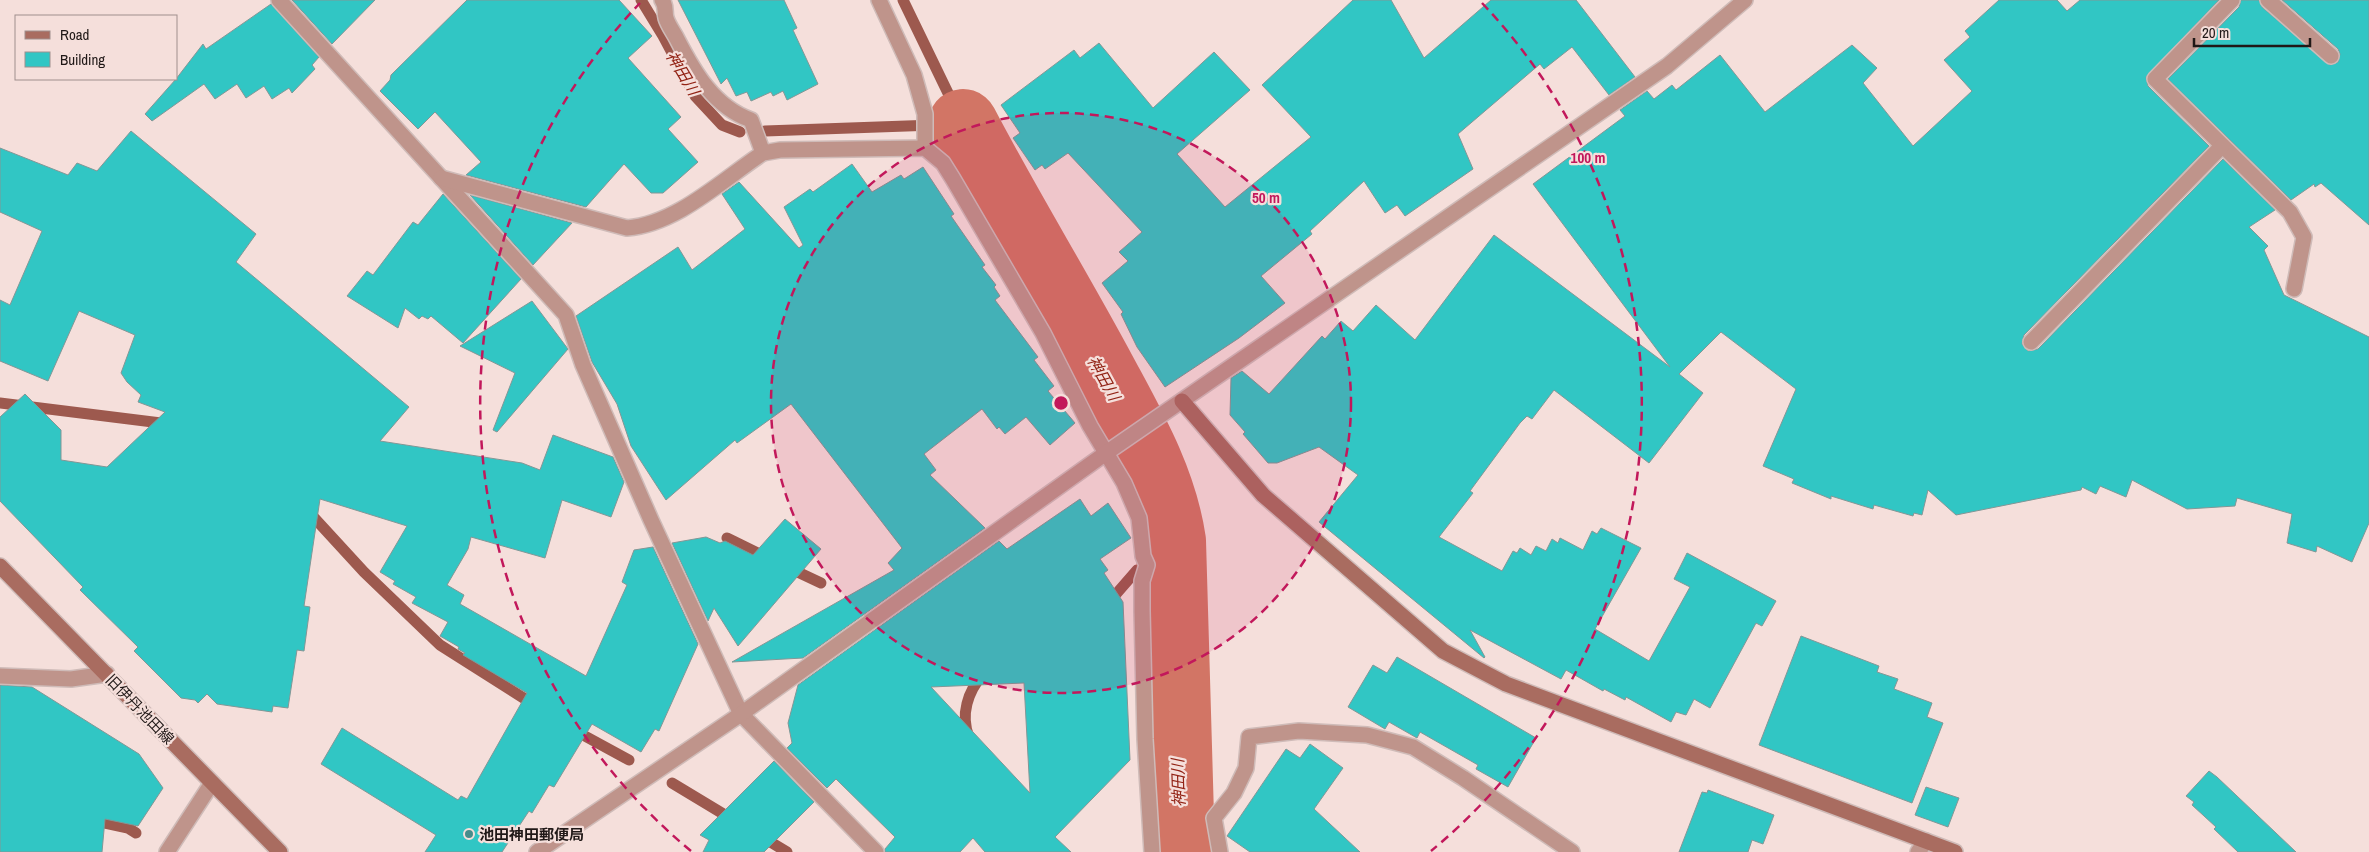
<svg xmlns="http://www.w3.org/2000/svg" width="2369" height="852" viewBox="0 0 2369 852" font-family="'Archivo Narrow','Noto Sans JP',sans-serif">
	<rect width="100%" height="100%" fill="#f5dfdb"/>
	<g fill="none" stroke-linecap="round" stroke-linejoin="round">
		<g stroke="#9d594e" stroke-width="11">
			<polyline points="641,0 663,36 695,96 722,125 740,132"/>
			<polyline points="765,131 963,124 903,0"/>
			<polyline points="0,403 169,424"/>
			<polyline points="308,511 364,572 440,645 536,706"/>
			<polyline points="727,538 770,559"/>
			<polyline points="1152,553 1170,533"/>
			<polyline points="787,567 821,583"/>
			<polyline points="1106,603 1110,601 1137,570"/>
			<polyline points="572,729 629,760"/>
			<path d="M969 737C960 715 968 691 983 674"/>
			<polyline points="672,783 735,821"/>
			<polyline points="91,820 128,828 136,833"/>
			<polyline points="759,835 787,852"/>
		</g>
		<path stroke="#d27565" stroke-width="70" d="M963 124C1007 208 1057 289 1102 373 1131 427 1162 480 1171 541L1179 816 1185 852"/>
	</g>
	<g fill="#31c6c4" stroke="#829796" fill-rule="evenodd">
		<polygon points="292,0 375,0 332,44"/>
		<polygon points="467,0 619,0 652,36 628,58 681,117 668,129 698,162 663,193 651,193 624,164 586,207 466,175 481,162 435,112 418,129 380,91 390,80 391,75"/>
		<polygon points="678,0 784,0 797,28 793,30 818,84 787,100 783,91 773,96 771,92 751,101 747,92 736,96 727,78 721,84"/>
		<polygon points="1353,0 1391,0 1424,58 1491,0 1576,0 1635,77 1609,95 1572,47 1544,69 1540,64 1458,134 1473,169 1405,216 1397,205 1385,213 1364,181 1310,231 1312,234 1261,276 1285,303 1239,338 1165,387 1137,347 1121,314 1123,312 1102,283 1128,261 1119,252 1142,232 1068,153 1045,169 1042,165 1035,170 1013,138 1020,133 1001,105 1074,50 1080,58 1099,43 1153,108 1214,52 1250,90 1177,154 1225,207 1311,137 1262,85"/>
		<polygon points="1999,0 2057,0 2067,11 2080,0 2219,0 2146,77 2148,86 2209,146 2024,335 2022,344 2028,351 2038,349 2223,159 2275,210 2249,227 2268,246 2264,250 2284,295 2369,337 2369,523 2352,562 2317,546 2316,552 2287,543 2292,514 2237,498 2235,506 2187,509 2132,480 2126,497 2100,486 2096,494 2082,487 2081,490 1956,515 1928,490 1922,515 1914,513 1913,516 1874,505 1873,509 1831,496 1831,499 1792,483 1794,479 1763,466 1796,389 1721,332 1679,374 1703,393 1649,463 1554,390 1532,419 1527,416 1520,423 1470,491 1473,493 1439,537 1502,571 1513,551 1517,553 1520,548 1531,555 1536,546 1546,551 1552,539 1558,543 1560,538 1583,550 1592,531 1597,534 1601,528 1641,548 1595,629 1649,661 1690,587 1674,579 1687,553 1776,601 1762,626 1756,623 1710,708 1694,699 1686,715 1676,712 1671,722 1626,697 1625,700 1604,689 1603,691 1566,670 1561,679 1470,630 1485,657 1484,658 1319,522 1358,475 1319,447 1277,463 1268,463 1243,434 1245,432 1230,415 1231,378 1242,371 1269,394 1322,336 1325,339 1341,321 1353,331 1376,305 1415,340 1494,235 1670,367 1533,184 1625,116 1620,110 1647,91 1654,99 1672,85 1676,90 1720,55 1765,112 1852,45 1877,68 1863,83 1913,146 1972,91 1944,60 1970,37 1965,31"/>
		<polygon points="2241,0 2259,0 2262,7 2330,65 2338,62 2340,54 2338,49 2282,0 2369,0 2369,225 2321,183 2315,187 2314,184 2291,200 2168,79 2239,7"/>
		<polygon points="271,4 319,57 312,65 315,69 292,93 289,88 272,99 264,86 246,98 237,84 215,99 204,84 152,121 145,114 176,79 203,44 206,49"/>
		<polygon points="131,131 256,234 236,262 409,407 380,441 522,463 540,470 553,435 613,457 624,482 611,517 562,500 545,558 471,537 468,549 447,585 464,595 460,604 586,676 627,585 622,582 634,550 653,547 698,644 659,731 655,729 641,752 592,724 554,787 549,785 532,813 529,811 502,852 425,852 436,835 321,764 342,728 458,800 461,796 467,799 527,693 463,655 465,653 458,649 459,647 440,636 448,622 412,603 416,597 393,584 395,581 380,572 407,526 320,499 304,606 310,607 304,651 297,650 288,708 273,706 272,712 217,704 207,694 198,703 195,700 181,698 134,651 138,647 80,590 83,587 0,501 0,417 25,394 61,430 61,460 107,467 165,412 138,402 141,395 127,382 121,373 135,335 79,311 48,381 0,361 0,300 10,305 42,231 0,212 0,148 68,175 77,163 97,171"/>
		<polygon points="852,164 872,192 901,175 904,179 923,167 954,214 951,216 985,265 982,267 996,285 994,287 1000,296 995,300 1038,357 1034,360 1054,386 1048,391 1075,423 1050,445 1026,417 1005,434 999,427 997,429 982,409 924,454 936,470 930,475 985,528 803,658 732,662 894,570 888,563 902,548 791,404 737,443 735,440 666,500 631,446 617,404 592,362 576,316 678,247 692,270 745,229 722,194 739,182 799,248 803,245 784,207 810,189 813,192"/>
		<polygon points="443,194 521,279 463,343 431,316 428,319 422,316 419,319 405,308 398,328 347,296 367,271 373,275 413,222 418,225"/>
		<polygon points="470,195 572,223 533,265"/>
		<polygon points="532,301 568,349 497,432 493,430 515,373 460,346"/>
		<path d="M1080 499 1091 516 1108 503 1131 538 1100 559 1108 570 1104 573 1123 602 1130 760 1055 837 1071 852H985L973 838 960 852H885V849L895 837 836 779 827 788 787 748 792 743 788 723 798 685 999 541 1007 549ZM1024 683 1030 793 931 687Z"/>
		<polygon points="785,519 821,549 738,646 714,608 708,621 672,543 706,537 720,543 725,541 753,555"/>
		<polygon points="1801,636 1879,666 1877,672 1898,679 1894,689 1932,703 1927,717 1943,723 1912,803 1759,745"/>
		<polygon points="1397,657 1536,738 1508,787 1476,769 1478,765 1420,732 1417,738 1389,722 1385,729 1348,707 1373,665 1387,673"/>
		<polygon points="0,685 32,687 139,754 163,788 138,826 105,819 102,852 0,852"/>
		<polygon points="1310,744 1343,768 1314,809 1360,852 1250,852 1227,836 1286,749 1300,758"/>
		<polygon points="774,761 814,802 764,852 703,852 709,840 700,835"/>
		<polygon points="2209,771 2217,777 2296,852 2238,852 2214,829 2216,827 2192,805 2194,802 2186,796"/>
		<polygon points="1926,787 1959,798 1948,827 1915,815"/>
		<polygon points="1708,790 1774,815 1763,844 1752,840 1748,852 1679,852 1702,792 1707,793"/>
	</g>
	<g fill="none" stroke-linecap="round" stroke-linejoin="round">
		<g stroke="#cfbbb8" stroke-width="18">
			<g id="street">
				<polyline points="279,0 566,315 583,365 651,520 741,714 876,852"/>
				<path d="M662 0C667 7 664 11 666 18 668 25 674 33 677 39 694 72 714 107 751 120L763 153"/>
				<polyline points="879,0 914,75 925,114 925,148"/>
				<polyline points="2232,0 2155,79 2290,212 2304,237 2294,289"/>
				<polyline points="2268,0 2331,56"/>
				<path d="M441 178 627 228C677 224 722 180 763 153L780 150 925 148 943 163 953 179 1043 333 1090 426 1124 483 1139 518 1143 556 1147 565 1142 581V611L1145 739 1152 852"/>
				<polyline points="2031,342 2222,146"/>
				<polyline points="0,676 71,679 107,674"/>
				<polyline points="167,852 212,783"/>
				<polyline points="537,852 741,714 1106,453 1667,66 1745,0"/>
				<polyline points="1220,852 1214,818 1234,793 1246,768 1249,737 1299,731 1367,735 1413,747 1463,778 1572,852"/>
				<polyline points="1918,852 1926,841"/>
			</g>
		</g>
		<g stroke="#cfbbb8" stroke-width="18">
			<g id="secondary">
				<polyline points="1182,401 1263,495 1443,651 1506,684 1955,852"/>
				<polyline points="0,566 280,852"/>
			</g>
		</g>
		<use href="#street" stroke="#bf948b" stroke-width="15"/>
		<use href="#secondary" stroke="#a96c60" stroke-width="15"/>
	</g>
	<circle cx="1061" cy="403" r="290" fill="#c2185b" fill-opacity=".12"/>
	<g fill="none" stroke="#c2185b" stroke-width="2.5" stroke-dasharray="9 6">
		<circle cx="1061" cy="403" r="290"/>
		<path d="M691 851A581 581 0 0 1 640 3M1482 3A581 581 0 0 1 1431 851"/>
	</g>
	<circle fill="#468d8b" stroke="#f5dfdb" stroke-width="2" cx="469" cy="834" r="5"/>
	<g text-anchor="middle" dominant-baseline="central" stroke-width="4.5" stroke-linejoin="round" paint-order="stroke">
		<g font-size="15" fill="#201817" stroke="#f5dfdb">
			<text transform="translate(140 709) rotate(46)">旧伊丹池田線</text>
		</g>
		<g font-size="15" font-weight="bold" fill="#201817" stroke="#f5dfdb" text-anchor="start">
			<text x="479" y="834">池田神田郵便局</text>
		</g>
		<g font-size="16" font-style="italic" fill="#922315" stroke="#f5dfdb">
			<text transform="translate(683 73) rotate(59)">神田川</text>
			<text transform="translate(1104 378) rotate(61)">神田川</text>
			<text transform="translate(1178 783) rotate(-92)">神田川</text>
		</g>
	</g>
	<circle cx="1061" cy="403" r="8" fill="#c2185b" stroke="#f5dfdb" stroke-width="2.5"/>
	<g font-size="15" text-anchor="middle" font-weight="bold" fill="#c2185b" stroke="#f5dfdb" stroke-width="4.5" stroke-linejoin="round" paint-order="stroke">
		<text x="1588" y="163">100 m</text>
		<text x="1266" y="203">50 m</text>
	</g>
	<rect x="15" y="15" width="162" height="65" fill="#f5dfdb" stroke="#a08f8d"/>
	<rect x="25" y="31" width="25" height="8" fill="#a96c60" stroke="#a08f8d"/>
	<text x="60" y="40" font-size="15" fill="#201817">Road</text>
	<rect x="25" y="52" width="25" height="15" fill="#31c6c4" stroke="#a08f8d"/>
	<text x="60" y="65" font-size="15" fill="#201817">Building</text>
	<path d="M2194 38v8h116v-8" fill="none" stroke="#201817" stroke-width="2.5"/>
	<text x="2202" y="38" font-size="15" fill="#201817" stroke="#f5dfdb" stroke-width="4" paint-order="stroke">20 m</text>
</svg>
